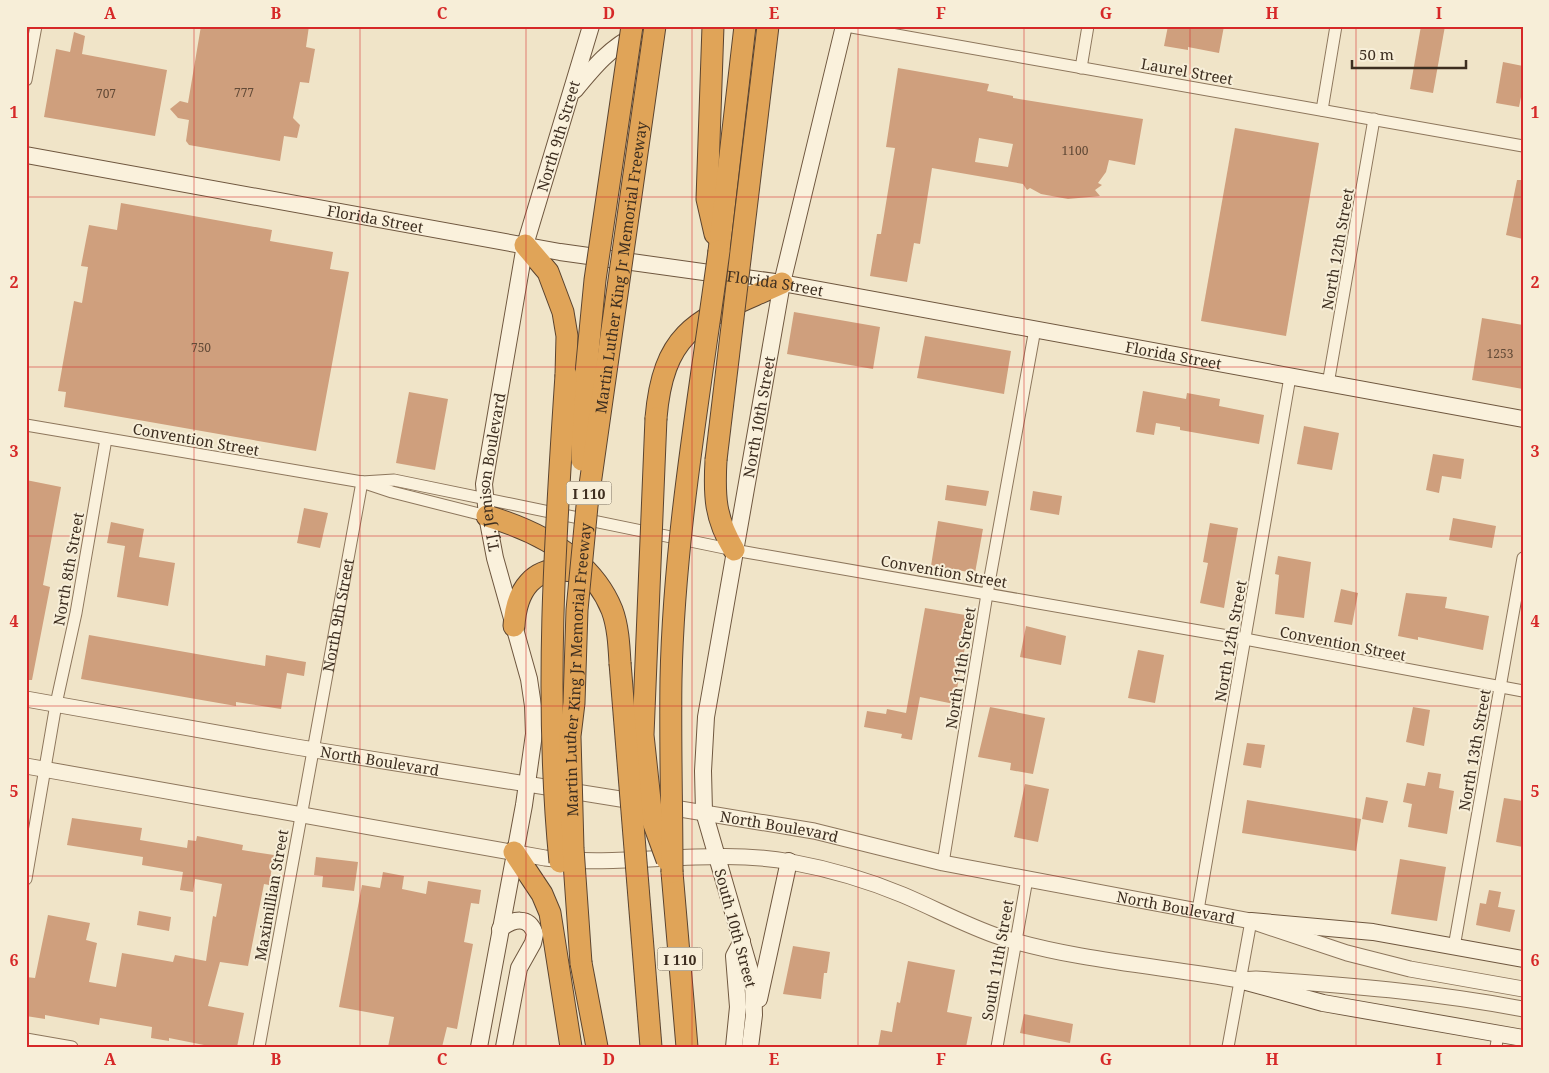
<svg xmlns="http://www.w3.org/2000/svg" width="1549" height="1073" viewBox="0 0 1549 1073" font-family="'Noto Serif',serif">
	<rect width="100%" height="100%" fill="#f0e4c8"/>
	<g fill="#cf9f7d" fill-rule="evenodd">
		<polygon points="201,26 309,26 306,47 315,49 309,83 300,82 293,118 300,125 297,138 284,136 280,161 189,145 186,141 189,120 178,118 170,109 180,101 188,103"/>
		<polygon points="1168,26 1224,26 1219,53 1188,47 1188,50 1164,46"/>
		<polygon points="1421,26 1445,26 1433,93 1410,89"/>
		<polygon points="74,32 85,36 82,54 167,70 155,136 44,117 56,49 70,52"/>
		<polygon points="1503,62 1523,66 1523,87 1519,107 1496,103"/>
		<path d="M898 68 989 84 987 91 1013 96V98L1143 119 1135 165 1109 160 1106 172 1098 183 1102 185 1095 190 1100 196 1068 199 1041 194 1030 188 1027 190 1023 184 932 168 920 244 914 243 907 282 870 276 877 234H881L895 148 886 147ZM979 138 1013 144 1008 167 975 162Z"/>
		<polygon points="1235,128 1319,143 1286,336 1201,321"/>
		<polygon points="1517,180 1523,180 1523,239 1506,235"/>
		<polygon points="121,203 272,230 270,241 333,252 330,269 349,272 316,451 64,407 66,392 58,391 74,301 82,303 88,267 81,266 89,225 117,230"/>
		<polygon points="794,312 880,327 873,369 787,354"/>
		<polygon points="1482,318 1523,325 1523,389 1472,380"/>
		<polygon points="925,336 1011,351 1004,394 917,378"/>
		<polygon points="1143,391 1186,399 1187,393 1220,399 1219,406 1264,415 1259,444 1180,430 1180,427 1156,423 1154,435 1136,432"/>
		<polygon points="409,392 448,399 435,470 396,463"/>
		<polygon points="1304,426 1339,433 1332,470 1297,464"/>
		<polygon points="1433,454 1464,459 1461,479 1442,476 1439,493 1426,490"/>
		<polygon points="26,480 61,487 43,585 50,587 32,680 26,680"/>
		<polygon points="947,485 989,491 986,506 945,500"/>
		<polygon points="1033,491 1062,496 1059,515 1030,510"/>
		<polygon points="304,508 328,513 320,548 297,543"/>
		<polygon points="1453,518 1496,526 1492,548 1449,540"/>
		<polygon points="938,521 983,529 975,573 931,566"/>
		<polygon points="111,522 144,529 139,557 175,563 168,606 117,597 125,546 107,543"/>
		<polygon points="1210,523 1238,528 1224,608 1200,603 1208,563 1203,562"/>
		<polygon points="1278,556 1311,562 1304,618 1275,614 1279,575 1275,574"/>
		<polygon points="1341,589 1358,593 1352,625 1334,622"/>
		<polygon points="1406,593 1447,597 1445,608 1489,616 1483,650 1418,637 1418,640 1398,636"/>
		<polygon points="925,608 971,616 954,704 920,697 912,740 901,738 902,734 864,727 867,711 886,714 887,709 906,713"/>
		<polygon points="1026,626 1066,636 1061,665 1020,657"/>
		<polygon points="89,635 265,666 266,655 306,662 304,676 287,673 281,709 236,702 236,706 81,679"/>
		<polygon points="1138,650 1164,655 1155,703 1128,698"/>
		<polygon points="990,707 1045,718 1033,774 1010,770 1011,763 978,757"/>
		<polygon points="1413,707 1430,710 1424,746 1406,742"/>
		<polygon points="1247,743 1265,745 1261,768 1243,765"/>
		<polygon points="1428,772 1441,774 1439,788 1454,791 1447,834 1408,827 1412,804 1403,802 1407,783 1425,786"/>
		<polygon points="1025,784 1049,789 1038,842 1014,837"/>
		<polygon points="1366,797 1388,801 1383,823 1362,819"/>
		<polygon points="1504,798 1523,801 1523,847 1496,842"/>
		<polygon points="1247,800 1361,819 1356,851 1242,833"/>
		<polygon points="72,818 142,828 140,840 187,848 188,840 196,841 197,836 243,845 242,850 274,855 269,885 264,884 248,966 220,962 208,1006 244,1013 237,1047 214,1047 169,1038 169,1041 151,1038 152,1027 100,1018 99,1025 45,1015 45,1019 26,1016 26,977 35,978 48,915 90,923 86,940 97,943 89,982 116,987 122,953 173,962 175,955 206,961 213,916 216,917 222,884 195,879 193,892 180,890 183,872 142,865 143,857 67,845"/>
		<polygon points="316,857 358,862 354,891 322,887 323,876 314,875"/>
		<polygon points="1400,859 1446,867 1437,921 1391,914"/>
		<polygon points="383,872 404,876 402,889 426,894 428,881 481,890 479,904 471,903 464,942 473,944 457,1029 447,1027 442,1047 388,1047 394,1017 339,1007 362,885 380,888"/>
		<polygon points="1489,890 1501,892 1498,907 1515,910 1510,932 1476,925 1480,903 1486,904"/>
		<polygon points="139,911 171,917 169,931 137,925"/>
		<polygon points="793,946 830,952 827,973 824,973 821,999 783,994"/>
		<polygon points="908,961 955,970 947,1012 972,1017 966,1047 878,1047 881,1030 892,1032 897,1002 900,1003"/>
		<polygon points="1024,1014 1073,1024 1070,1043 1020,1033"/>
	</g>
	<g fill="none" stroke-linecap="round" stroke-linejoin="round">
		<g stroke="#8d765c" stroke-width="13">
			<g id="minor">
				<polyline points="846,26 1523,146"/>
				<polyline points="1081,68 1088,26"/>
				<polyline points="26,80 36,26"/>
				<polyline points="1322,110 1336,26"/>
				<polyline points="1328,384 1374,119"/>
				<polyline points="26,425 362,482 392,492 487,516"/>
				<polyline points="362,482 394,480 734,550 1245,639 1523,691"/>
				<polyline points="943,863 987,594 1035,329"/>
				<polyline points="26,879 56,704 76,613 106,439"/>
				<polyline points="1198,910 1290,377"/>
				<polyline points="1454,947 1523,558"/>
				<polyline points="26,1039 72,1047"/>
				<path id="s1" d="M259 1047 362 482"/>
				<polyline points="997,1047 1027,879"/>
				<polyline points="1228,1047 1251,921"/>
				<polyline points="1496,1047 1498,1034"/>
			</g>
		</g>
		<g stroke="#8d765c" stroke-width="17">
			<g id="tertiary">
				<path id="s2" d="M26 699 296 747 639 802"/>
				<path d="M26 766 545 858C627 868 709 847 791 862 829 869 867 880 903 895 936 909 967 926 1000 937 1078 961 1159 966 1239 980L1256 979C1346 985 1434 992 1523 1009"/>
				<path id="s3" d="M662 806 814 831 943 863 1251 921 1347 953 1410 969 1523 989"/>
			</g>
		</g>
		<g stroke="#6f573f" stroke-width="18">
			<g id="secondary">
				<path d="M575 90C593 68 611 46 638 34"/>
				<path id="s4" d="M26 155 560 252 782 283 1523 419"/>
				<polyline points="1251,921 1373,932 1523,959"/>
				<path d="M500 929C513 919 529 915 535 934L533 943 519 968 504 1047"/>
				<polyline points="1239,980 1323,1003 1523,1038"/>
				<polyline points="759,999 789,861"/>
				<path id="s5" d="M479 1047 524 805 534 734 533 706 529 679 495 558 487 516 484 484 525 245 591 26"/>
				<polyline points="734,1047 738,1007 734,956 742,941"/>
				<path id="s6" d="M750 1047 754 1015 753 981 704 812 703 771 706 717 782 283 844 26"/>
			</g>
		</g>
		<g stroke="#5b4430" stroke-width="23">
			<g id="motorway">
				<polyline points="713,26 707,199 715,234"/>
				<polyline points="525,245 548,272 563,312 567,336 566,375"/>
				<polyline points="719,251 745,26"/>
				<path d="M656 418C664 323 706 318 782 283"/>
				<path d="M716 460C714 497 715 518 734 550"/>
				<path d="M487 516C537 531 591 558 612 610 618 626 619 645 620 663"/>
				<path d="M514 626C516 591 533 564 572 571"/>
				<polyline points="514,852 542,894 550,913 571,1047"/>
				<polyline points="672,872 687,1047"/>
				<polyline points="581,963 597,1047"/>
			</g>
		</g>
		<use href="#minor" stroke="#faf1dc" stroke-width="11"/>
		<use href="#tertiary" stroke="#faf1dc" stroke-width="15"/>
		<use href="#secondary" stroke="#faf1dc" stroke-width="16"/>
		<use href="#motorway" stroke="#e0a458" stroke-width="21"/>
		<g stroke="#5b4430" stroke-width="23" stroke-linecap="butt">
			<g id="motorway-bridge">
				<polyline points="656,418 643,735 652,819 667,860"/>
				<polyline points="582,460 582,414 595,280 632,26"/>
				<polyline points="716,460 768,26"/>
				<polyline points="620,663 651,1047"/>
				<path d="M560 862C544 700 555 538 566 375"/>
				<path d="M672 872C672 808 670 743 671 679 674 536 700 393 719 251"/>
				<path id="s7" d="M581 963 573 848 570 736 574 703 577 610 587 506 655 26"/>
			</g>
		</g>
		<use href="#motorway-bridge" stroke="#e0a458" stroke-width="21"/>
	</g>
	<path fill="none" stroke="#d62828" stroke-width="1" stroke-opacity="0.55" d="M194 26V1047M360 26V1047M526 26V1047M692 26V1047M858 26V1047M1024 26V1047M1190 26V1047M1356 26V1047M26 197H1523M26 367H1523M26 536H1523M26 706H1523M26 876H1523"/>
	<g text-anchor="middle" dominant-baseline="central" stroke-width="4" stroke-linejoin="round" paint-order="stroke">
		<g font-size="12" fill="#624a37">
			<text x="244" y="92">777</text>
			<text x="106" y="93">707</text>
			<text x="1075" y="150">1100</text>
			<text x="201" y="347">750</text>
			<text x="1500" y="353">1253</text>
		</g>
		<g fill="#f7eed8" stroke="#756857" stroke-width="1">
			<rect x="566.5" y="481.5" width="45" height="23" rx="4"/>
			<rect x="657.5" y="947.5" width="45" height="23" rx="4"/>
		</g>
		<g font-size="14" font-weight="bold" fill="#3d2e20">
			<text x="589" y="493">I 110</text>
			<text x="680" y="959">I 110</text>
		</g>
		<g font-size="15" fill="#3d2e20" stroke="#f7eed8">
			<text transform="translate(1187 71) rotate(10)">Laurel Street</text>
			<text stroke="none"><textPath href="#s5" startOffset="930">North 9th Street</textPath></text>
			<text stroke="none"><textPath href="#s4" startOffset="355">Florida Street</textPath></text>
			<text transform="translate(1337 249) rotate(-80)">North 12th Street</text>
			<text stroke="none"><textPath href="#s7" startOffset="699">Martin Luther King Jr Memorial Freeway</textPath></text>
			<text stroke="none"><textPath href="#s4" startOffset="760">Florida Street</textPath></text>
			<text stroke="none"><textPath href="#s4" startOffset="1165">Florida Street</textPath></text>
			<text stroke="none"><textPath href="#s6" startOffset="642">North 10th Street</textPath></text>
			<text transform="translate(196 439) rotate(10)">Convention Street</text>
			<text stroke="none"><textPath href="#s5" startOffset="586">T.J. Jemison Boulevard</textPath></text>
			<text transform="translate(68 569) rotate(-80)">North 8th Street</text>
			<text transform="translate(944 571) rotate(10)">Convention Street</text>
			<text stroke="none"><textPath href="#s1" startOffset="439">North 9th Street</textPath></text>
			<text transform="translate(1230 641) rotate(-80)">North 12th Street</text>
			<text transform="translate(1343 643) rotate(11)">Convention Street</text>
			<text transform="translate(960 668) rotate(-81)">North 11th Street</text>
			<text stroke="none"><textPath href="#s7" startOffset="294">Martin Luther King Jr Memorial Freeway</textPath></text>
			<text transform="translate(1474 750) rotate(-80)">North 13th Street</text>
			<text stroke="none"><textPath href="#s2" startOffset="359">North Boulevard</textPath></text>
			<text stroke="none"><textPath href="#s3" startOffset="119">North Boulevard</textPath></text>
			<text transform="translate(271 895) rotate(-80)">Maximillian Street</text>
			<text stroke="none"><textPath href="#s3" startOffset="524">North Boulevard</textPath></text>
			<text transform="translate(736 928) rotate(75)">South 10th Street</text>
			<text transform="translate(997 960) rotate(-80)">South 11th Street</text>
		</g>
	</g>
	<rect width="1549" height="1073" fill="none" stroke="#f7eed8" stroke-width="55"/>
	<path d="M1352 60v8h114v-8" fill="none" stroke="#3d2e20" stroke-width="2.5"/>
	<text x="1359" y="60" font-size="15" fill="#3d2e20" stroke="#f7eed8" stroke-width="4" paint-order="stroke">50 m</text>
	<rect x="28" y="28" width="1494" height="1018" fill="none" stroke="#d62828" stroke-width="2"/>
	<g font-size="16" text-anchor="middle" font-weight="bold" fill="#d62828">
		<text x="110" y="19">A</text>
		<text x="276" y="19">B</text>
		<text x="442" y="19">C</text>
		<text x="609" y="19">D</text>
		<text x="774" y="19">E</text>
		<text x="941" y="19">F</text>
		<text x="1106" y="19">G</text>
		<text x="1272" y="19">H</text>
		<text x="1439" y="19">I</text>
		<text x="14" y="118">1</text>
		<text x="1535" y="118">1</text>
		<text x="14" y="288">2</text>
		<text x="1535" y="288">2</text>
		<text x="14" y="457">3</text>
		<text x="1535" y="457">3</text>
		<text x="14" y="627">4</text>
		<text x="1535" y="627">4</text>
		<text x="14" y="797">5</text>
		<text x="1535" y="797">5</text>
		<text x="14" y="966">6</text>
		<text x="1535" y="966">6</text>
		<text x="110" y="1065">A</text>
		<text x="276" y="1065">B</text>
		<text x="442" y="1065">C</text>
		<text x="609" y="1065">D</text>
		<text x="774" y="1065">E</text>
		<text x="941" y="1065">F</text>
		<text x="1106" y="1065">G</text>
		<text x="1272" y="1065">H</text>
		<text x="1439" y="1065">I</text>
	</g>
</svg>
